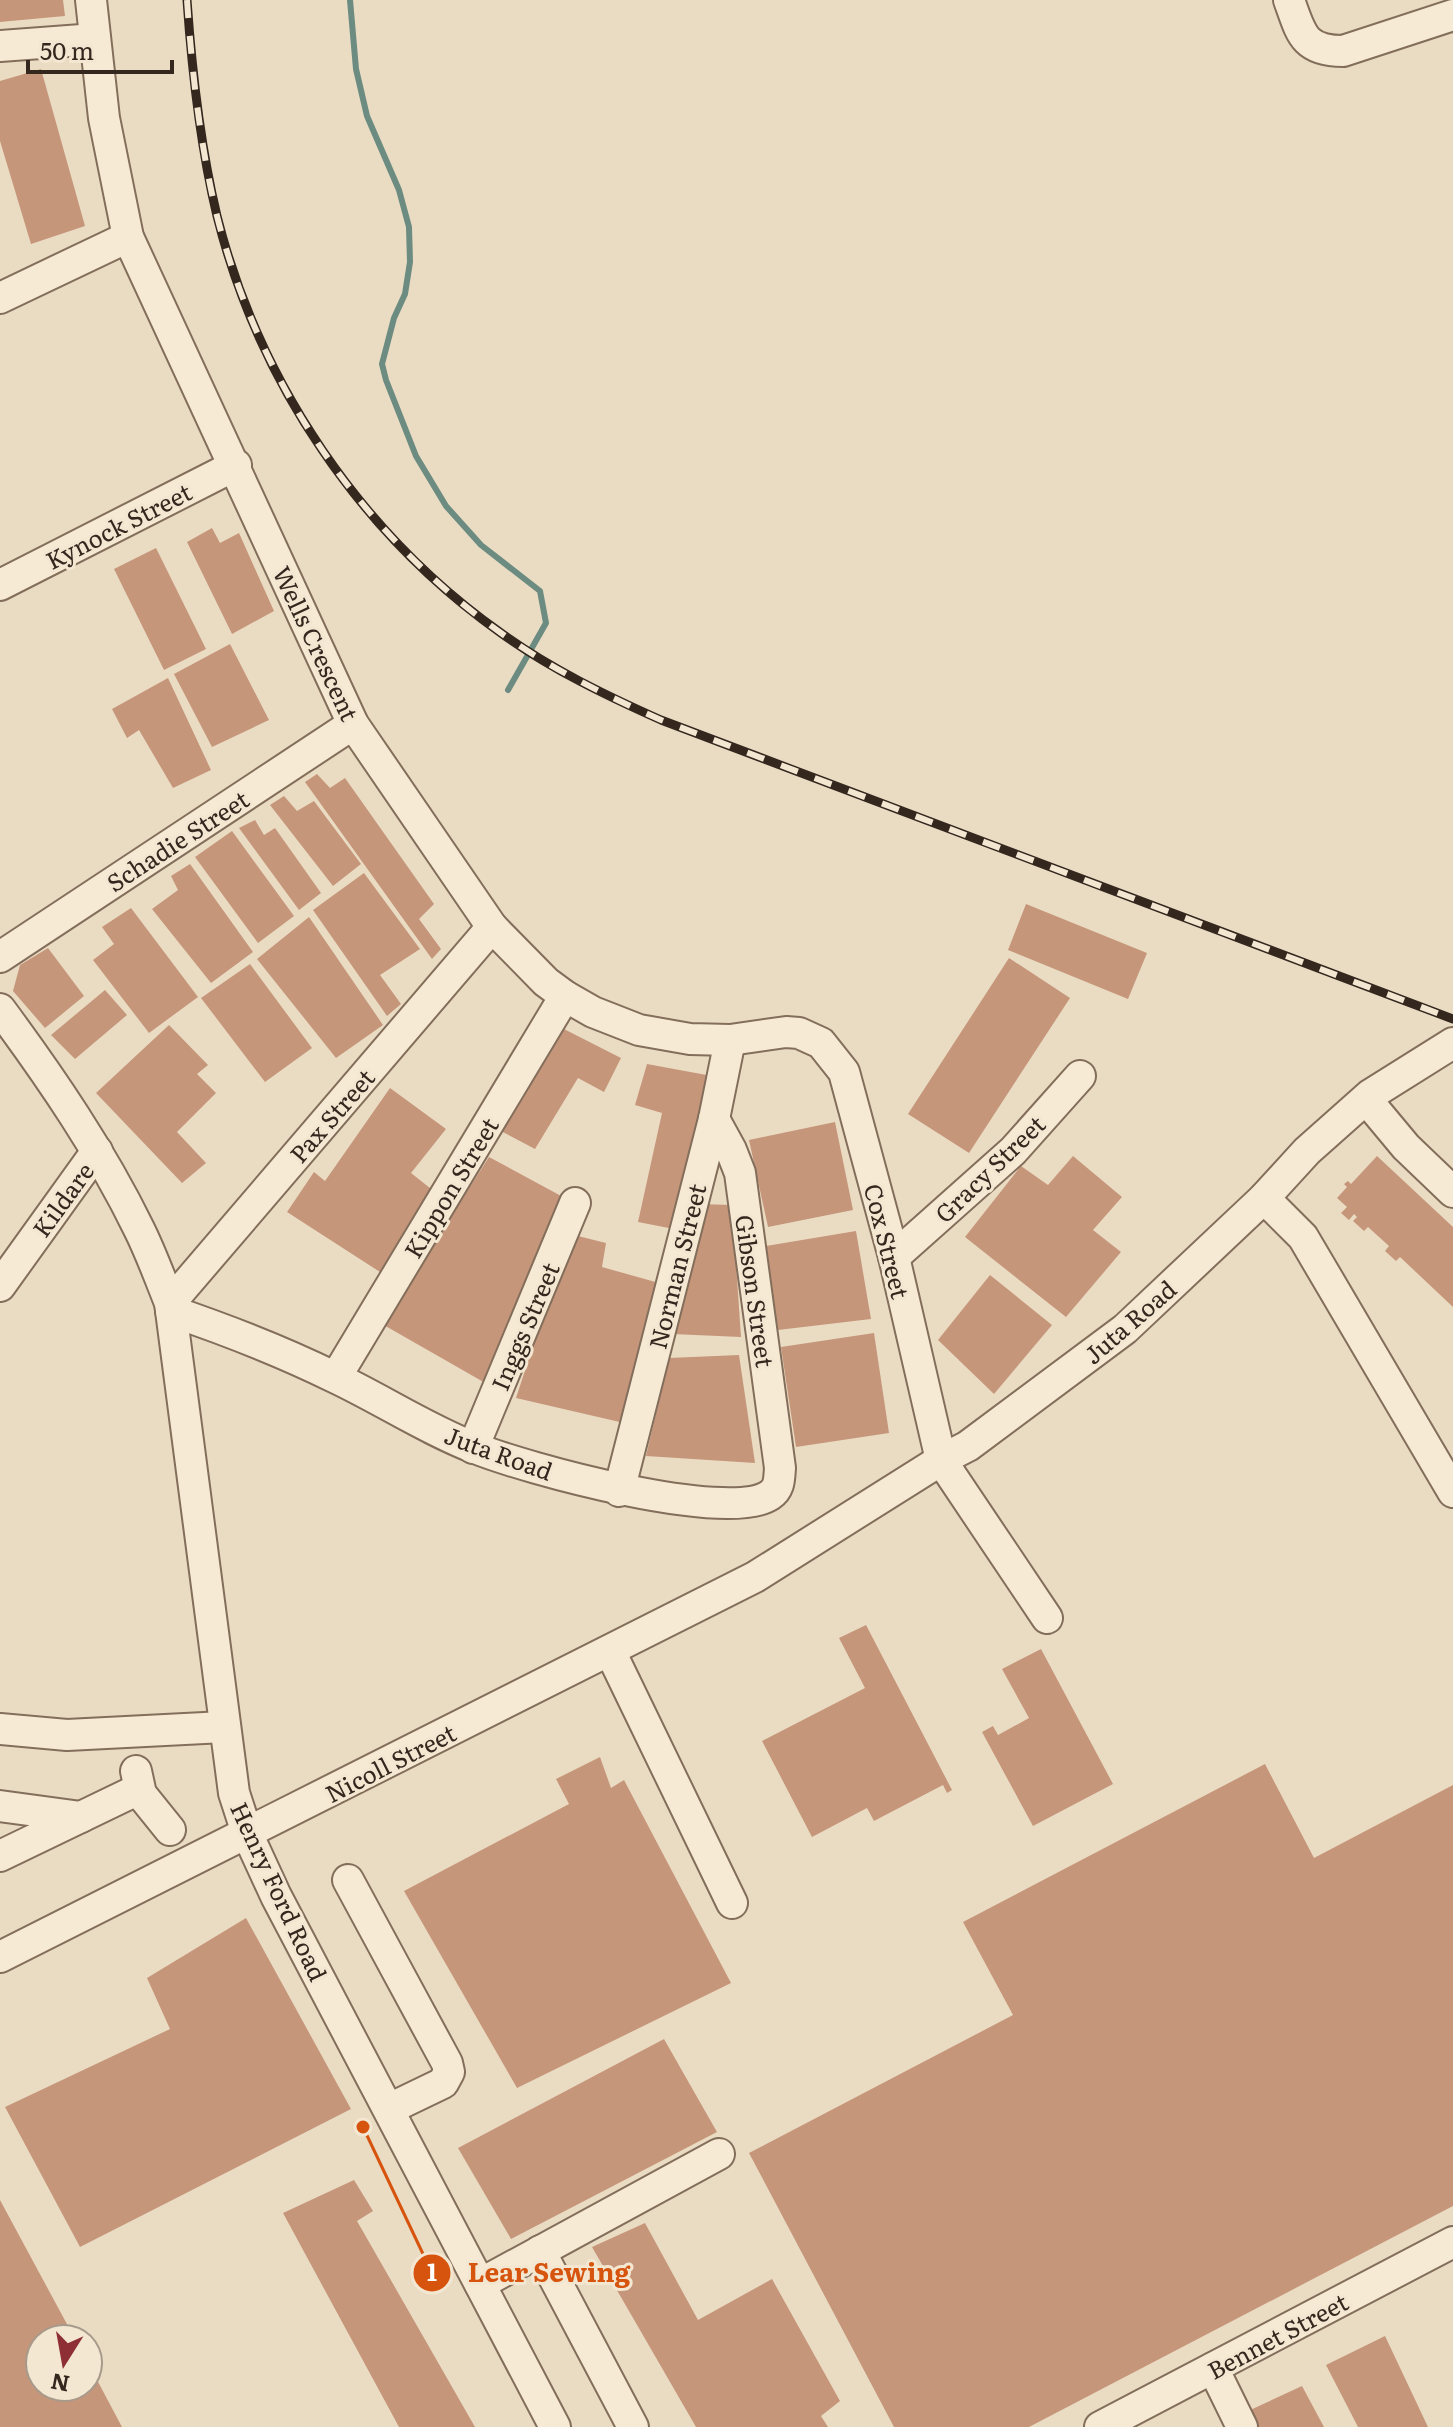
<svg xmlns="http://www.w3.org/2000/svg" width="1453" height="2427" viewBox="0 0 1453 2427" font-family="Literata,serif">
	<rect width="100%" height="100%" fill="#eadcc3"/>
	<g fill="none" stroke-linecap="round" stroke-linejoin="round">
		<polyline stroke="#6c8b81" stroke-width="6" points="350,0 356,69 367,116 399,190 409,227 410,262 405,294 394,318 382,364 386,380 416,456 446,506 481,545 540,591 546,623 508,690"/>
	</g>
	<g fill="#c6967b">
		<polygon points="0,0 63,0 65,16 0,22"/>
		<polygon points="41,69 85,226 31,244 0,141 0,81"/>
		<polygon points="212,528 220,543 239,533 274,611 232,634 187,542"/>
		<polygon points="156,548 206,649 164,670 114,569"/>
		<polygon points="230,644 269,720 212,747 174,674"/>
		<polygon points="168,678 211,770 173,788 139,730 127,738 112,709"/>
		<polygon points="317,774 330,788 345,778 434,904 419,919 441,949 432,959 305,782"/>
		<polygon points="284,796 297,811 314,801 361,864 333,886 270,805"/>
		<polygon points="255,820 264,835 275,828 321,893 299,910 239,828"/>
		<polygon points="232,831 294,916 258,943 195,857"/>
		<polygon points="190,864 253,952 211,983 152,909 178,890 171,876"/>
		<polygon points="364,873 420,949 380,975 401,1004 387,1016 313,910"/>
		<polygon points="1026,904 1147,953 1128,999 1008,950"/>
		<polygon points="131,908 198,997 149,1033 93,960 114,944 102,927"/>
		<polygon points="309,917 383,1025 336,1058 257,959"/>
		<polygon points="48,948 84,996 45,1028 13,991 20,965"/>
		<polygon points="1009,958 1070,998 969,1153 908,1114"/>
		<polygon points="250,964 312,1048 265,1082 201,998"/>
		<polygon points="105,990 127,1015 75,1059 51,1035"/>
		<polygon points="169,1025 208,1065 197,1074 216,1093 177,1132 206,1163 182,1183 96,1093"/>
		<polygon points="560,1027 621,1058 604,1092 578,1078 535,1149 497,1129"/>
		<polygon points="647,1064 712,1076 679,1230 638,1222 662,1113 635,1105"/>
		<polygon points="390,1088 446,1129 411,1173 435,1192 380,1272 287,1212 314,1172 325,1181"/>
		<polygon points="835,1122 853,1210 768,1227 749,1140"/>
		<polygon points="1073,1156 1122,1197 1093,1230 1121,1252 1066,1317 965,1237 1021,1166 1048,1185"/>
		<polygon points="1377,1156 1453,1227 1453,1307 1400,1257 1396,1261 1385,1251 1389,1246 1368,1227 1364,1231 1353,1221 1357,1217 1354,1214 1349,1220 1341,1213 1347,1207 1337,1198 1347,1187 1344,1184 1348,1181 1351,1184"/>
		<polygon points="489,1157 563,1197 487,1384 382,1324"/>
		<polygon points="700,1204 732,1205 741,1337 672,1334"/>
		<polygon points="856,1231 871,1319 778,1330 766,1246"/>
		<polygon points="570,1234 606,1243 602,1267 659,1283 624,1423 516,1398"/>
		<polygon points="990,1275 1052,1325 994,1394 938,1340"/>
		<polygon points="874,1333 889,1433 796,1447 781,1347"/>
		<polygon points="739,1355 755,1463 646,1456 669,1358"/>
		<polygon points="866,1625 952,1790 947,1793 943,1785 874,1821 867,1808 812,1837 762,1741 865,1688 839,1638"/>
		<polygon points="1041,1649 1113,1784 1033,1826 982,1732 993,1726 998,1735 1029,1718 1002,1669"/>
		<polygon points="600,1757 611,1788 624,1780 731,1983 517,2088 404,1891 569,1804 556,1779"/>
		<polygon points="1265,1764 1314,1858 1453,1785 1453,2206 1029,2427 894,2427 749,2153 1013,2015 963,1922"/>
		<polygon points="246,1918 351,2109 80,2247 5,2107 170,2029 147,1978"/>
		<polygon points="664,2039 717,2132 511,2239 458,2148"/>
		<polygon points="354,2180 373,2211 357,2221 475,2427 399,2427 283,2213"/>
		<polygon points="0,2200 75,2339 40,2339 40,2387 88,2387 88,2363 122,2427 0,2427"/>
		<polygon points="645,2223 698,2320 772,2279 840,2401 821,2416 828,2427 696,2427 592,2247"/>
		<polygon points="1385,2336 1428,2427 1358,2427 1326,2365"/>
		<polygon points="1302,2386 1324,2427 1256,2427 1248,2411"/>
	</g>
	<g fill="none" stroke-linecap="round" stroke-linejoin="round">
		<g stroke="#836e5b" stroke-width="34">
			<g id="minor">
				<polyline points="91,0 104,118 128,237 353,724 492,927 546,982 565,996 593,1012 639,1030 690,1039 730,1040 786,1032 799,1033 821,1043 844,1072 894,1257 941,1460 1047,1618"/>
				<path d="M1289 0C1301 33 1303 51 1343 51L1453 15"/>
				<polyline points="0,46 95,39"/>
				<polyline points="0,298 128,237"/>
				<polyline points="0,585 236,465"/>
				<polyline points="0,957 353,724"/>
				<path d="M0 1009C51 1078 101 1151 139 1229 151 1253 160 1278 170 1303L234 1793 247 1833 276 1896 555 2427"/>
				<polyline points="1366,1099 1406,1147 1453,1192"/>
				<polyline points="1264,1198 1303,1237 1453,1492"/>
				<polyline points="894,1257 1013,1151 1080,1076"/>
				<polyline points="0,1286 97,1151"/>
				<polyline points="170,1303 492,927"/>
				<path d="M171 1311C227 1330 281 1351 334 1377 381 1399 426 1429 475 1448 524 1468 728 1524 770 1495 780 1488 779 1479 780 1468L740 1173 731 1150 714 1119"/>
				<polyline points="336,1377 565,996"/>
				<polyline points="473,1448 575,1203"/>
				<polyline points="619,1491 714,1119 730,1040"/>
				<polyline points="610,1651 732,1903"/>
				<polyline points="0,1729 67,1735 224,1727"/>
				<polyline points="136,1771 141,1794 170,1830"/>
				<polyline points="0,1806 81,1817"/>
				<polyline points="0,1856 139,1789"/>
				<polyline points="348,1880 447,2063 449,2072 443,2083 389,2109"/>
				<polyline points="0,1957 755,1577 941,1460 968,1446 1125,1329 1264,1198 1307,1151 1370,1095 1453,1043"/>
				<polyline points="540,2251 633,2427"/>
				<polyline points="480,2284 719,2154"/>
				<polyline points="1213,2368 1242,2427"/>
				<polyline points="1100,2427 1453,2242"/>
			</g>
		</g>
		<use href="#minor" stroke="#f6ead5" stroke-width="30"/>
		<g stroke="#34271e" stroke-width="9">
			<path id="rail" d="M187 0C192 72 200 145 217 216 259 383 361 534 501 633 551 669 605 695 661 720L1453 1019"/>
		</g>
		<use href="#rail" stroke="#f3e7d2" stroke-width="6" stroke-dasharray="18" stroke-linecap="butt"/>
	</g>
	<g text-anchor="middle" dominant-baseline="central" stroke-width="6" stroke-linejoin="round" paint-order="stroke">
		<g font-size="24" fill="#34271e" stroke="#f3e7d2">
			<text transform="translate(118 525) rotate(-27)">Kynock Street</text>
			<text transform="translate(317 643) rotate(65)">Wells Crescent</text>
			<text transform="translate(177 840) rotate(-33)">Schadie Street</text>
			<text transform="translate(331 1115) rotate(-49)">Pax Street</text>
			<text transform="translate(989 1168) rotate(-44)">Gracy Street</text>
			<text transform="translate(450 1187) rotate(-59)">Kippon Street</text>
			<text transform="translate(62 1199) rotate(-54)">Kildare</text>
			<text transform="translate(888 1241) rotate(76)">Cox Street</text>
			<text transform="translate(676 1266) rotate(-76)">Norman Street</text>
			<text transform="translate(756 1291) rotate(82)">Gibson Street</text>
			<text transform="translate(1129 1321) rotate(-41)">Juta Road</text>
			<text transform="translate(524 1326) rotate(-67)">Inggs Street</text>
			<text transform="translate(499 1452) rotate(20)">Juta Road</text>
			<text transform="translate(390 1762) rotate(-27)">Nicoll Street</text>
			<text transform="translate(280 1891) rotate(65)">Henry Ford Road</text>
			<text transform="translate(1277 2335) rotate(-28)">Bennet Street</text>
		</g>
	</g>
	<path fill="none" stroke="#d6540e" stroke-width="3" d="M363 2127L432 2273"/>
	<g fill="#d6540e" stroke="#f3e7d2" stroke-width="3">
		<circle cx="363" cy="2127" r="8"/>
		<circle cx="432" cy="2273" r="20"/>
	</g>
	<g font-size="24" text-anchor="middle" font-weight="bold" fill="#fff">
		<text x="432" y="2281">1</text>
	</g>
	<g font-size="26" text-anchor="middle" font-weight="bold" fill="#d6540e" stroke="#f3e7d2" stroke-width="6" stroke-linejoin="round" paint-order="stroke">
		<text x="549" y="2282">Lear Sewing</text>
	</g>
	<g transform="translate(64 2363) rotate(191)"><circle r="38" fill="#f3e7d2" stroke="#a79a8a" stroke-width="2"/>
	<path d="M0-6L14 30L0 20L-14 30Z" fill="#8e2f36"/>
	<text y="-12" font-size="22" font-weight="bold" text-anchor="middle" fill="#34271e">N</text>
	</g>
	<path d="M28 60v12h144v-12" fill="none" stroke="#34271e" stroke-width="4"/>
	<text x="40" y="60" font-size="24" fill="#34271e" stroke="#f3e7d2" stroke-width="6" paint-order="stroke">50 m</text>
</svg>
